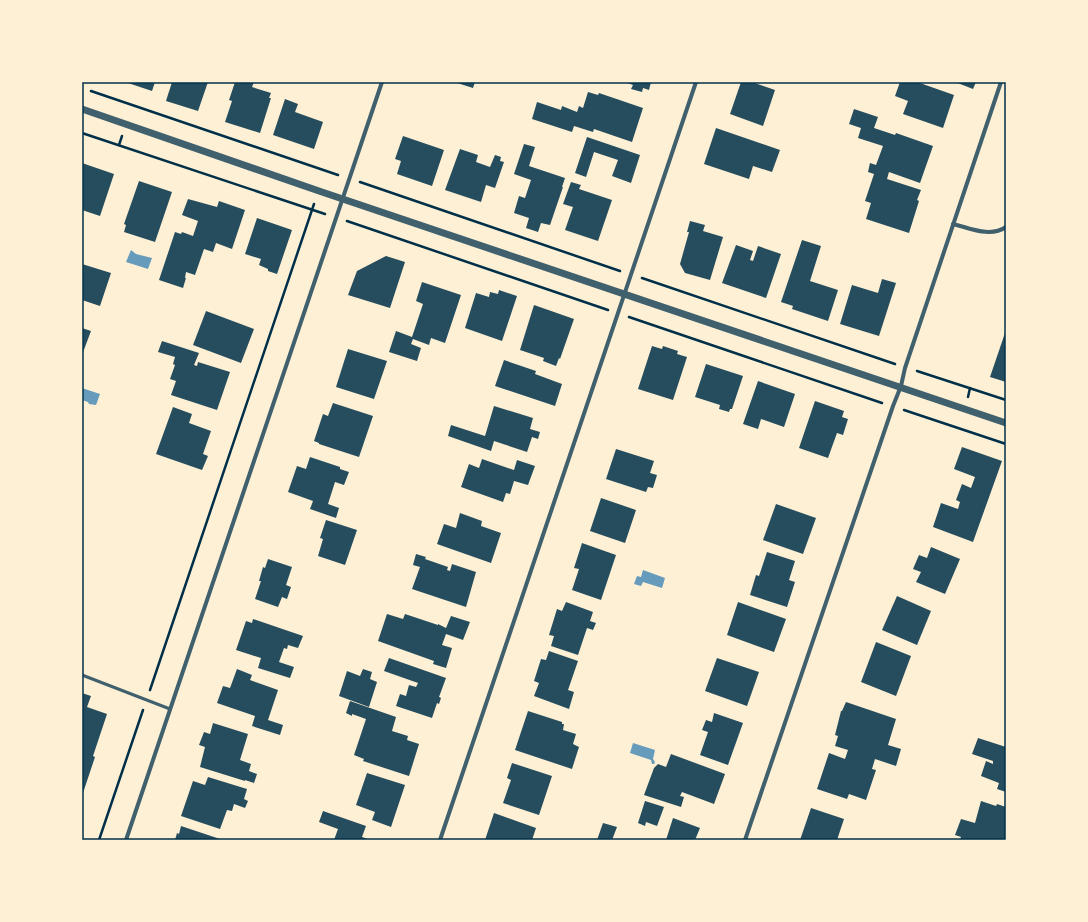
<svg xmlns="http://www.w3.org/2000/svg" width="1088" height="922" viewBox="0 0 1088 922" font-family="'Source Sans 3',sans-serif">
	<rect width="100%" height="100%" fill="#fdf0d5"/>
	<g fill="#669bbc">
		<polygon points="131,250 136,254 152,258 148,269 126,262"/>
		<polygon points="82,388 100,394 96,405 89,404 88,402 82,400"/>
		<polygon points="643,570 665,578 662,588 643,582 641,586 634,584 637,576 641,577"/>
		<polygon points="633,743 655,750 653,759 655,762 654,764 652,764 651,760 630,753"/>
	</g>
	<g fill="#264d5e">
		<polygon points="125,82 155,82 152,91"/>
		<polygon points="172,82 208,82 198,111 166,101"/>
		<polygon points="235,82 254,82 252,87 271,93 269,98 271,98 260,133 225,122 232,101 229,100"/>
		<polygon points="454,82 475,82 473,88"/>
		<polygon points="625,82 651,82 649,90 643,88 642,92 631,89 633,85"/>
		<polygon points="741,82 752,82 775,90 763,126 730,114"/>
		<polygon points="900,82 917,82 954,95 943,128 903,114 908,101 895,96"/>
		<polygon points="955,82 976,82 973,89"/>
		<polygon points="588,92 598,95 599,93 643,108 632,142 594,129 593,132 574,126 572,132 532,119 537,102 561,110 562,106 577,112 579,106 583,108"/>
		<polygon points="285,99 298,104 295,112 323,122 314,149 273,135"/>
		<polygon points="854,109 878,117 874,128 895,135 896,133 933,146 920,183 889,172 887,179 921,190 917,200 919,201 909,233 866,219 871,203 865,201 874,174 868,172 870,163 876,165 883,146 858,138 861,128 849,124"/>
		<polygon points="716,128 780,150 772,172 753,166 749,179 704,164"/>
		<polygon points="403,136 444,150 432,186 397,174 401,161 395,159"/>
		<polygon points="587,137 640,155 631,183 612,176 618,160 594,152 586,177 575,173"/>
		<polygon points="524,144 535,147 529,166 565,178 562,187 563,187 550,225 541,223 538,232 526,228 529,218 514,213 519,196 525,198 531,180 514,174"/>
		<polygon points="460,149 478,155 476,162 490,167 495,155 501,157 500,161 504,162 495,188 486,185 481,202 445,190"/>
		<polygon points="82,163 114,174 100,216 82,210"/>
		<polygon points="139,181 172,192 155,242 124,232 126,225 124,224"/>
		<polygon points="571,182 581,185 579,189 612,200 598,241 565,230 573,207 563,204"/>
		<polygon points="188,199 217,207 219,201 245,210 232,249 216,243 213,252 204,249 195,275 186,272 185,278 186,278 183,288 159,280 175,232 181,234 182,232 193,236 198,221 182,215"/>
		<polygon points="257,218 292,230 277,274 268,271 268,269 259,265 261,259 245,254"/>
		<polygon points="690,221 705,225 703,231 723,237 710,280 685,273 680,264 689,232 687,232"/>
		<polygon points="802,240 821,246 810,281 838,290 828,321 792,309 793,306 781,302"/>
		<polygon points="736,245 753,251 750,260 753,261 758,246 781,254 766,298 722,283"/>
		<polygon points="386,256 405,262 390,308 348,295 357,271"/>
		<polygon points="82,264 111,273 100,306 82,300"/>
		<polygon points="882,279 896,283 879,336 840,324 852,285 878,293"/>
		<polygon points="422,282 461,295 445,343 431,338 429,345 413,339 411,344 421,348 417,361 389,352 396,331 412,337 423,304 416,301"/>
		<polygon points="499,290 517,296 502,341 465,328 476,293 489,297 490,292 498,294"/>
		<polygon points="534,305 574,319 560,359 559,358 556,366 543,361 544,358 520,350"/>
		<polygon points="206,311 254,329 241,363 193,345"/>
		<polygon points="82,328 91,331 82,355"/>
		<polygon points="1006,330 1006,382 990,377"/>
		<polygon points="162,341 199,353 194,365 197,366 198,362 230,372 217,410 171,395 176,381 170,379 175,365 173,364 175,357 158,352"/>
		<polygon points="652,346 662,349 663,346 678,351 677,354 687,357 673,400 638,389"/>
		<polygon points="348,349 387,361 374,399 336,387"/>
		<polygon points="504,360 536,371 535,374 562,384 555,406 495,386"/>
		<polygon points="706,364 743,376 732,409 730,409 729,412 719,409 720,405 695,397"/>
		<polygon points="758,381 795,394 784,427 761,419 758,429 743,424"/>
		<polygon points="815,401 844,411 842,417 848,419 843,435 837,433 828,458 799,448"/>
		<polygon points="333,403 373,416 359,457 319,444 319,443 314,441 323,414 328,416"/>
		<polygon points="494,406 533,418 530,429 540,432 538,439 532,437 527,452 494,441 491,451 448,436 451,425 485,436"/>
		<polygon points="173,407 192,414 189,423 211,431 203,454 208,456 202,470 156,454"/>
		<polygon points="962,447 1002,461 973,542 933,527 941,503 958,509 960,502 956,500 962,484 971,488 975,477 954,469"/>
		<polygon points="616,449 654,461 650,473 657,475 653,488 648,487 646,492 606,479"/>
		<polygon points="310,457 340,467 340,469 349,472 344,485 335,482 328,504 339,508 336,518 310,509 313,501 288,492 297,466 306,469"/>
		<polygon points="482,459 514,470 517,460 535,466 528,485 514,481 510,494 506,493 503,502 461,487 469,464 479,468"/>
		<polygon points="601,498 636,510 625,543 590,531"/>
		<polygon points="776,504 816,518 803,554 763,540"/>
		<polygon points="460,513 482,521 481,526 501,533 491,563 437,544 444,524 456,528"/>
		<polygon points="326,520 357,530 345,565 318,556 323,539 320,538"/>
		<polygon points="582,543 616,555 601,600 572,590 579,569 574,568"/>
		<polygon points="931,547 960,559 945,594 916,582 921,572 913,569 919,555 927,558"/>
		<polygon points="767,552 795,561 789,580 795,582 787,607 750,595 756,575 759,576"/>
		<polygon points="416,554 426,557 425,559 448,567 447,570 450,571 452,564 476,572 466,607 412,589 420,567 413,565"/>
		<polygon points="268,559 292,567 286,585 291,587 287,599 282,597 278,607 255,599 261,581 259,581 263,567 265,568"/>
		<polygon points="897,596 931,611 917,645 882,630"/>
		<polygon points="566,602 593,612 590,621 596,623 593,630 587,628 578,655 551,646 554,636 549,635 557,609 562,611"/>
		<polygon points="738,602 786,619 774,652 727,635"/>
		<polygon points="387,614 403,619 405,614 438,625 438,624 446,628 451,616 470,622 463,640 446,634 442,645 452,648 446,668 433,664 434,661 378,641"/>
		<polygon points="253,619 303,636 298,648 288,645 287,649 284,648 279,662 294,667 290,678 258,668 261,658 236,650 246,621 252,623"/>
		<polygon points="876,642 911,656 896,696 861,682"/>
		<polygon points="549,651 578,661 568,690 574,692 569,709 534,696 539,683 534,681 541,659 546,660"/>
		<polygon points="389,658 446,678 439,697 441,698 439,704 437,703 432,718 396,706 400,694 406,696 409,685 416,687 418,683 384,671"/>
		<polygon points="717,658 759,672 747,706 705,691"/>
		<polygon points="237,669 252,675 250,680 278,690 268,720 283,725 280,735 252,726 255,716 217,703 223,686 230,688"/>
		<polygon points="363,669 372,672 370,679 377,682 369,707 339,696 347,671 360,676"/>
		<polygon points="82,693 91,696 87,707 107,714 93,756 95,757 82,796"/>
		<polygon points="350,701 396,717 392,731 408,736 407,740 419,744 409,776 363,761 364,759 354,755 366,719 352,714 352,716 346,713"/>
		<polygon points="846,702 896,719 888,745 901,749 896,766 875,759 872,769 876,770 866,800 849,794 847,799 817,789 829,753 845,759 848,750 835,746 838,736 835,735 841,711 842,711"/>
		<polygon points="528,711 562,722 562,724 564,724 563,730 576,734 573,744 579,747 572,769 515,750"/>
		<polygon points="714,713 743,723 728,765 700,755 708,732 702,730 706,720 712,722"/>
		<polygon points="213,723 248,734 240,760 251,764 249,771 257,774 254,783 245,780 245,781 200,767 205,747 199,745 204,732 210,734"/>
		<polygon points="978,738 1006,747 1006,792 997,789 999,783 981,776 986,761 993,764 993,761 972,754"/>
		<polygon points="671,754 725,774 714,804 682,792 680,796 684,797 681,807 644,795 654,768 658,764 666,767"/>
		<polygon points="512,763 552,776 539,815 503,803 511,780 507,778"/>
		<polygon points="367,773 405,785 391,827 372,820 375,812 356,805"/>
		<polygon points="208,777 247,789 244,799 248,801 245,808 234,804 232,811 227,810 220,829 181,816 193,781 205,785"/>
		<polygon points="645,801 664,807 657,826 646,822 645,826 638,823"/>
		<polygon points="981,801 996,806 997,804 1006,807 1006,840 960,840 961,837 955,835 961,819 975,823"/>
		<polygon points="811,808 844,819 837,840 800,840"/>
		<polygon points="323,811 366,826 362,837 371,840 334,840 338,829 319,822"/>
		<polygon points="494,813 536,828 532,840 485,840"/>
		<polygon points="673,818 700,828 695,840 666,840"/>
		<polygon points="603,823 617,827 612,840 597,840"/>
		<polygon points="181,826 223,840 175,840 177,833 179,834"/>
	</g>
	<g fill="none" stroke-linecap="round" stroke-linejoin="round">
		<g stroke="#003049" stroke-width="2.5">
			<polyline points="91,91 338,175"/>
			<polyline points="82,133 325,214"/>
			<polyline points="119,145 122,136"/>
			<polyline points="360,182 620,271"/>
			<polyline points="347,221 608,310"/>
			<polyline points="642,278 895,364"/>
			<polyline points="629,317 882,403"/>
			<polyline points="917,371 1006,400"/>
			<polyline points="968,397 970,388"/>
			<polyline points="904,410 1006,444"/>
			<polyline points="150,690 314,204"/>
			<polyline points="99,840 143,710"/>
		</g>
		<polyline stroke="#3f606c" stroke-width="3" points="82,675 170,709"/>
		<g stroke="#3f606c" stroke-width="4">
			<path d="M953 224C970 228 990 238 1006 227"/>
			<polyline points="126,840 382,82"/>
			<polyline points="440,840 696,82"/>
			<polyline points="745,840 893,406 901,386 905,368 1001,82"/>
		</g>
		<polyline stroke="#3f606c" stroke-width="7" points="82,109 319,191 1006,423"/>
	</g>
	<rect width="1088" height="922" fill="none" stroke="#fdf0d5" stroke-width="166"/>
	<rect x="83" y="83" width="922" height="756" fill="none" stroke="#003049" stroke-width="1.5"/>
</svg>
